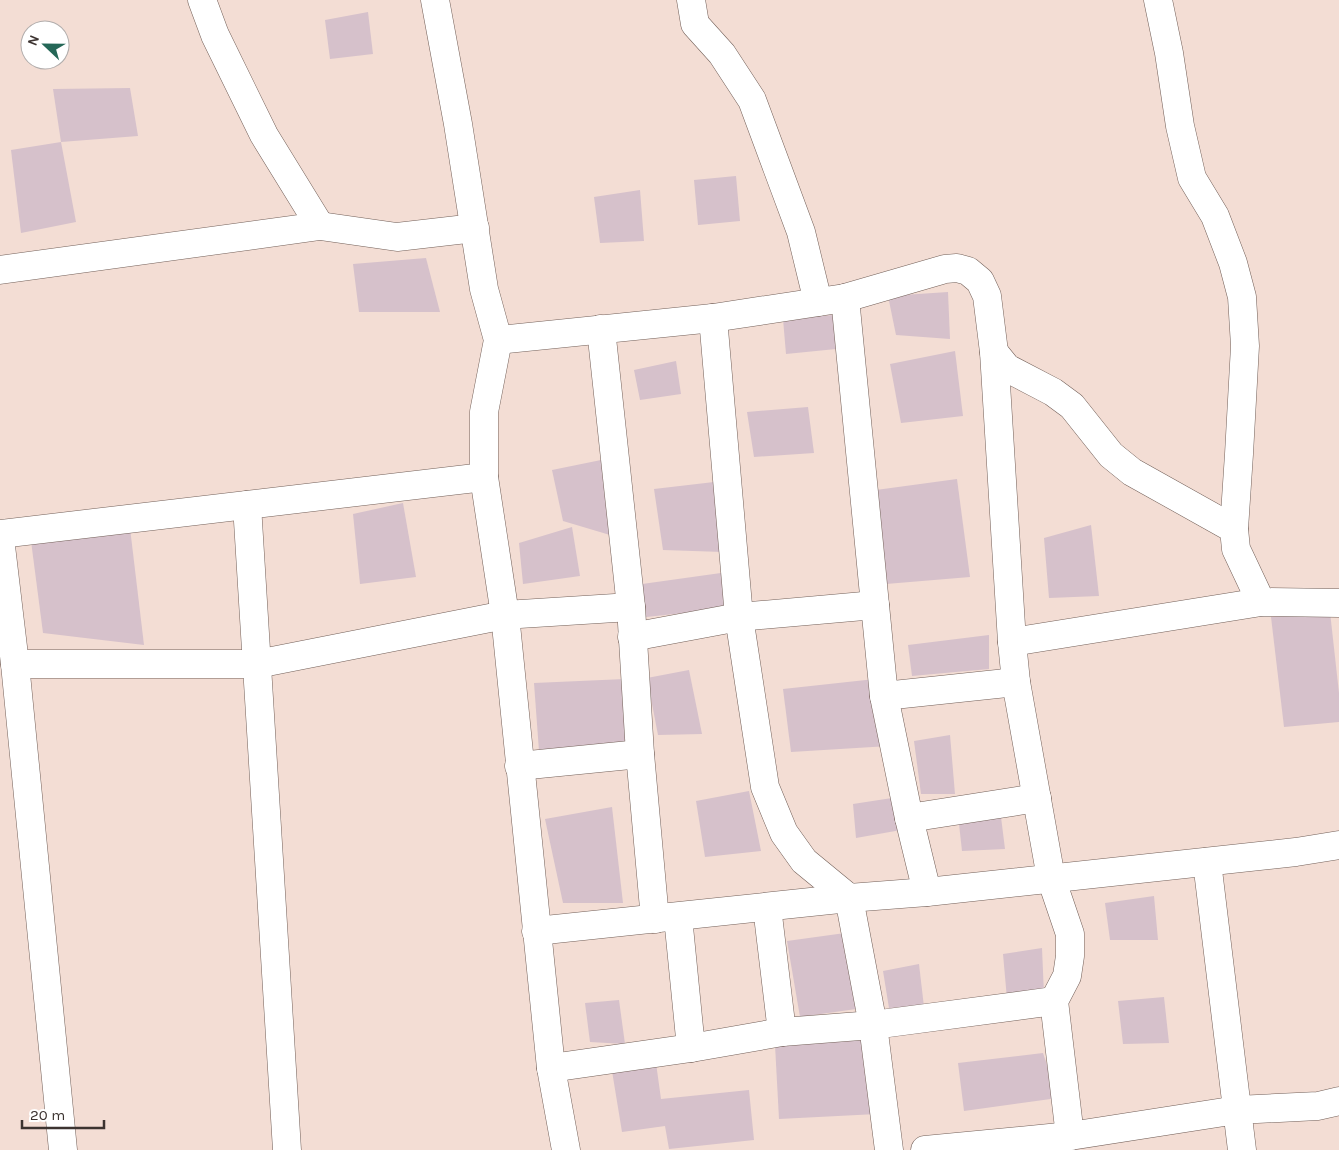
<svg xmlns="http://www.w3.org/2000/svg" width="1339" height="1150" viewBox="0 0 1339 1150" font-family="Karla,sans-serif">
	<rect width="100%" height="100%" fill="#f3ddd4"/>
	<g fill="#d6c1cb">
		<polygon points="368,12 373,54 330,59 325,20"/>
		<polygon points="130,88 138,136 61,142 53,89"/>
		<polygon points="61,142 76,222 21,233 11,150"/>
		<polygon points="736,176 740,221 698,225 694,180"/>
		<polygon points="640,190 644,241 600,243 594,197"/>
		<polygon points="426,258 440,312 359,312 353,264"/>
		<polygon points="948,292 950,339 896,335 888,296"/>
		<polygon points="833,315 836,349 786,354 783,319"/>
		<polygon points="955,351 963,416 901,423 890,364"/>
		<polygon points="676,361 681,394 640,400 634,370"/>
		<polygon points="808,407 814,453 754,457 747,412"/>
		<polygon points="606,459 610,535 563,521 552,470"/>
		<polygon points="957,479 970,577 886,584 876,490"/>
		<polygon points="714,482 723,552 663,550 654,489"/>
		<polygon points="403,503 416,577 360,584 353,514"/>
		<polygon points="1091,525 1099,596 1049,598 1044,538"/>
		<polygon points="572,527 580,576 523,584 519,543"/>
		<polygon points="130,528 144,645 43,633 31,541"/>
		<polygon points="728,572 730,608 637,618 635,585"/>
		<polygon points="1330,612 1339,693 1339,722 1284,727 1271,617"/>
		<polygon points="989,635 989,669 912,676 908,645"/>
		<polygon points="689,670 702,734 658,735 647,678"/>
		<polygon points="625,679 630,746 539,751 534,683"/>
		<polygon points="875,679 889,746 791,752 783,689"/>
		<polygon points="950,735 955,794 921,794 914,741"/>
		<polygon points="749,791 761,851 705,857 696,801"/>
		<polygon points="892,798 901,830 856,838 853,804"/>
		<polygon points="612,807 623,903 563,903 545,819"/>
		<polygon points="1001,817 1005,849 962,851 959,824"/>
		<polygon points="1154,896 1158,940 1110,940 1105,903"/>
		<polygon points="845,933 863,1008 800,1017 787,941"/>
		<polygon points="1042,948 1044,995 1007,999 1003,954"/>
		<polygon points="919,964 924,1007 889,1008 883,971"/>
		<polygon points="1164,997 1169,1043 1123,1044 1118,1001"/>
		<polygon points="619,1000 625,1044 590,1042 585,1003"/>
		<polygon points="867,1033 877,1114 779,1119 775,1045"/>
		<polygon points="1043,1053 1058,1098 964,1111 958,1063"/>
		<polygon points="656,1063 661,1099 749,1090 754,1140 669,1149 665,1126 622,1132 612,1071"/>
	</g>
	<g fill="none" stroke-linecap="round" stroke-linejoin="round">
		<g stroke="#736059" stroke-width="29">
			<g id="street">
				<polyline points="202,0 215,35 264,135 320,226"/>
				<polyline points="435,0 458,124 484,289 498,340 484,412 484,477 505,615 551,1068 566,1150"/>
				<polyline points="691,0 695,24 722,54 752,100 801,232 818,302"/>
				<polyline points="1158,0 1169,53 1180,126 1192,178 1215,216 1233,263 1242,297 1245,346 1239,454 1234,529"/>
				<polyline points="0,270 320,226 397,237 475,228"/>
				<polyline points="845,298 875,605 884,696 909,818 927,892"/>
				<polyline points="713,318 739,617 765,787 784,833 804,861 849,898 873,1025 889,1150"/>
				<polyline points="601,329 631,607 640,754 655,919"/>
				<polyline points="498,340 713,318 845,298 945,269 957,268 968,271 980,281 987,296 994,352 1012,642 1016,682 1051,878 1070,934 1070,956 1067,976 1054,1001 1070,1136"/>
				<polyline points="994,352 1007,368 1053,392 1072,406 1111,455 1132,472 1234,529 1236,549 1261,602"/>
				<polyline points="247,505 287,1150"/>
				<polyline points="0,534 484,477"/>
				<polyline points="0,538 15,664 63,1150"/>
				<polyline points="632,637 739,617 875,605"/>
				<polyline points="1012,642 1261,602 1339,603"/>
				<polyline points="15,664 257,664 505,615 631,607"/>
				<polyline points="884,696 1016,682"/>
				<polyline points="519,766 640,754"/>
				<polyline points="909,818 1037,798"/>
				<polyline points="1207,862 1242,1150"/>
				<polyline points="767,907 782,1032"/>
				<polyline points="678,917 691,1048"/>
				<polyline points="536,931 849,898 927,892 1296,852 1339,845"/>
				<polyline points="551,1068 691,1048 782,1032 873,1025 1054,1001"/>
				<polyline points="925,1150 1070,1136 1237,1110 1318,1106 1339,1101"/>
			</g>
		</g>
		<use href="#street" stroke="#fff" stroke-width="28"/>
	</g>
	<g transform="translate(45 45) rotate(292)"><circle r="24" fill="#ffffff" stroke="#b1adac"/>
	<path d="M0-4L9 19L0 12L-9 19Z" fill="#256757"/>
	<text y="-8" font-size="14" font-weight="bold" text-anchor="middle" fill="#3c3330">N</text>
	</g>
	<path d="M22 1120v8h82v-8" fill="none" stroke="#3c3330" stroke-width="2.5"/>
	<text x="30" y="1120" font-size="15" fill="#3c3330" stroke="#ffffff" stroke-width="4" paint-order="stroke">20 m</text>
</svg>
